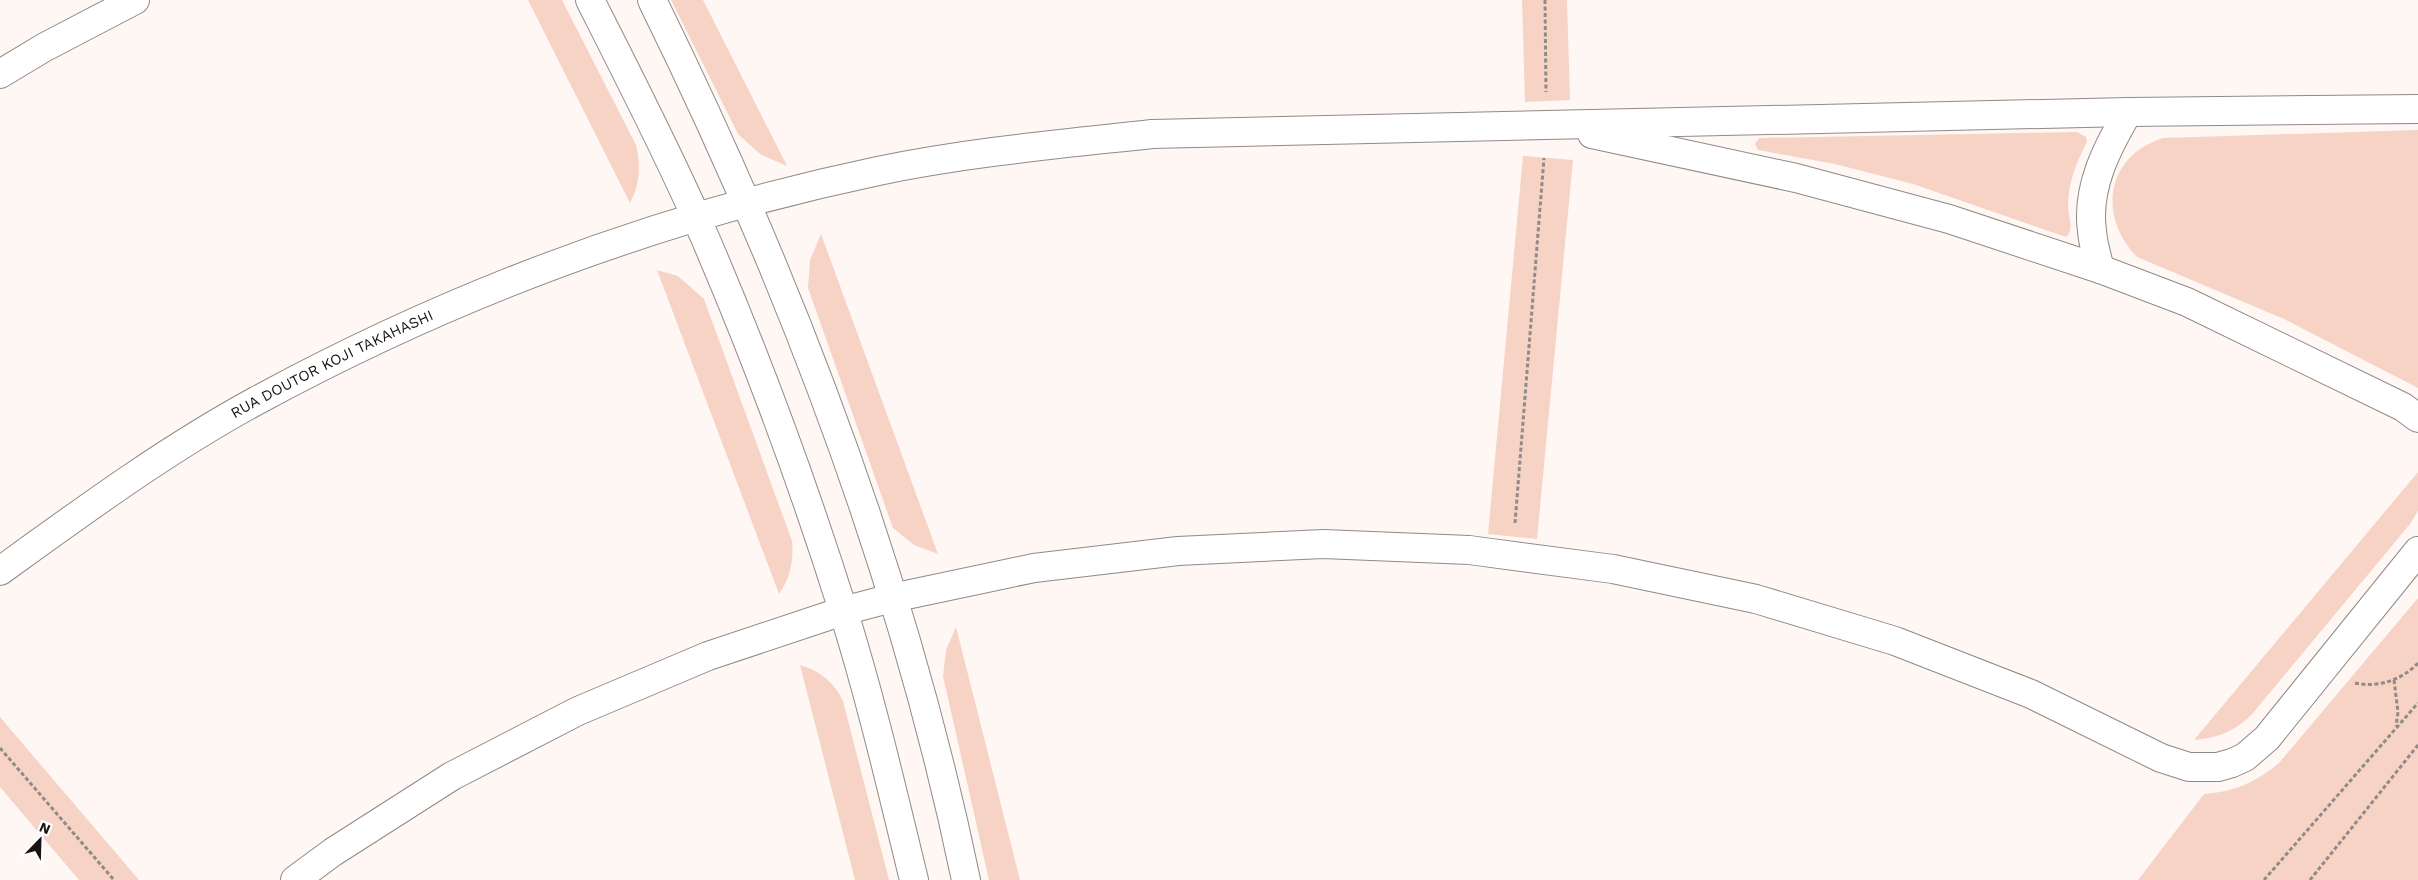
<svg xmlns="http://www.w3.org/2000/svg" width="2418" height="880" viewBox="0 0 2418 880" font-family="'Work Sans',sans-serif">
	<rect width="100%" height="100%" fill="#fef7f4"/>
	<g fill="#f7d3c5">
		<path d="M528 0H562L636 145C641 166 640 184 630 203Z"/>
		<polygon points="671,0 703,0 787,166 760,154 738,134"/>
		<polygon points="1522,0 1567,0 1570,100 1525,102"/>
		<path d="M2418 130V388L2284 319 2137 257C2097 216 2106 156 2163 138Z"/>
		<path d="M2077 132 2086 137 2087 142C2076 163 2068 183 2068 207 2068 216 2075 230 2066 237L1913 184 1835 164 1758 150 1755 144 1759 138Z"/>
		<polygon points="1523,156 1573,160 1537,539 1488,534"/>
		<polygon points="821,234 938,554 914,545 893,528 808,288 810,260"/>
		<path d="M657 270 678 276 704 299 792 541C794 561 790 578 779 594Z"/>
		<path d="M2418 472V511L2410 524 2253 713C2236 731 2218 738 2194 740Z"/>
		<path d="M2418 598V880H2138L2204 794C2234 792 2256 782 2279 763Z"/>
		<polygon points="956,627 1020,880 989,880 943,676 946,650"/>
		<path d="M800 665C820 671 834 682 843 701L889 880H855Z"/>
		<polygon points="0,717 139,880 79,880 0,787"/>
	</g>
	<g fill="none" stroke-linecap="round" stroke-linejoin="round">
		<g stroke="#918986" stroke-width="30">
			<g id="minor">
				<path d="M590 0C626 71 663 143 696 217 752 345 801 477 843 610 871 699 892 790 914 880"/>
				<path d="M652 0C789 278 903 576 966 880"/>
				<polyline points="0,74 45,47 135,0"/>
				<polyline points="1592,134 1796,178 1949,219 2100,269 2187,302 2403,407 2418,418"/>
				<path d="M2100 269C2097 257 2093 244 2092 231 2086 188 2107 148 2128 112"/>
				<path id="s1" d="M0 571C83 511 166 450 256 401 453 294 659 217 878 171 969 152 1061 144 1152 134L2128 112 2418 109"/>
				<polyline points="295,880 333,852 452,776 578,711 708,656 843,611 892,598 1034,568 1178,551 1323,544 1469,550 1613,569 1756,599 1895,641 2031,694 2161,758 2189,767 2218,767 2232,763 2245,757 2267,738 2418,551"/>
			</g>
		</g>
		<g stroke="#908a88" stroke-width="3" stroke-dasharray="4 2.5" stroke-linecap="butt">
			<polyline points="1545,0 1546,92"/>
			<polyline points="1515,523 1544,158"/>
			<polyline points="2394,680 2398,712 2396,726"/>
			<path d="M2355 683C2378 688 2402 680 2418 663"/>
			<polyline points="0,748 114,880"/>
			<polyline points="2264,880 2418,703"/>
			<polyline points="2310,880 2418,745"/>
		</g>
		<use href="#minor" stroke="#fff" stroke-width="28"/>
	</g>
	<g text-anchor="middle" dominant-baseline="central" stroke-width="4" stroke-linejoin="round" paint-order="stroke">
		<g font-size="15" fill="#171413" stroke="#fff">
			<text stroke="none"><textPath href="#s1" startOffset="392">RUA DOUTOR KOJI TAKAHASHI</textPath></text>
		</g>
	</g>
	<g transform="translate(40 840) rotate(23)" stroke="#ffffff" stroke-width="4" paint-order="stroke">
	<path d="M0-4L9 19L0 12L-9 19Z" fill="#171413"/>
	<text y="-8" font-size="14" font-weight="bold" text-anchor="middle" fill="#171413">N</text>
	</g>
</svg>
